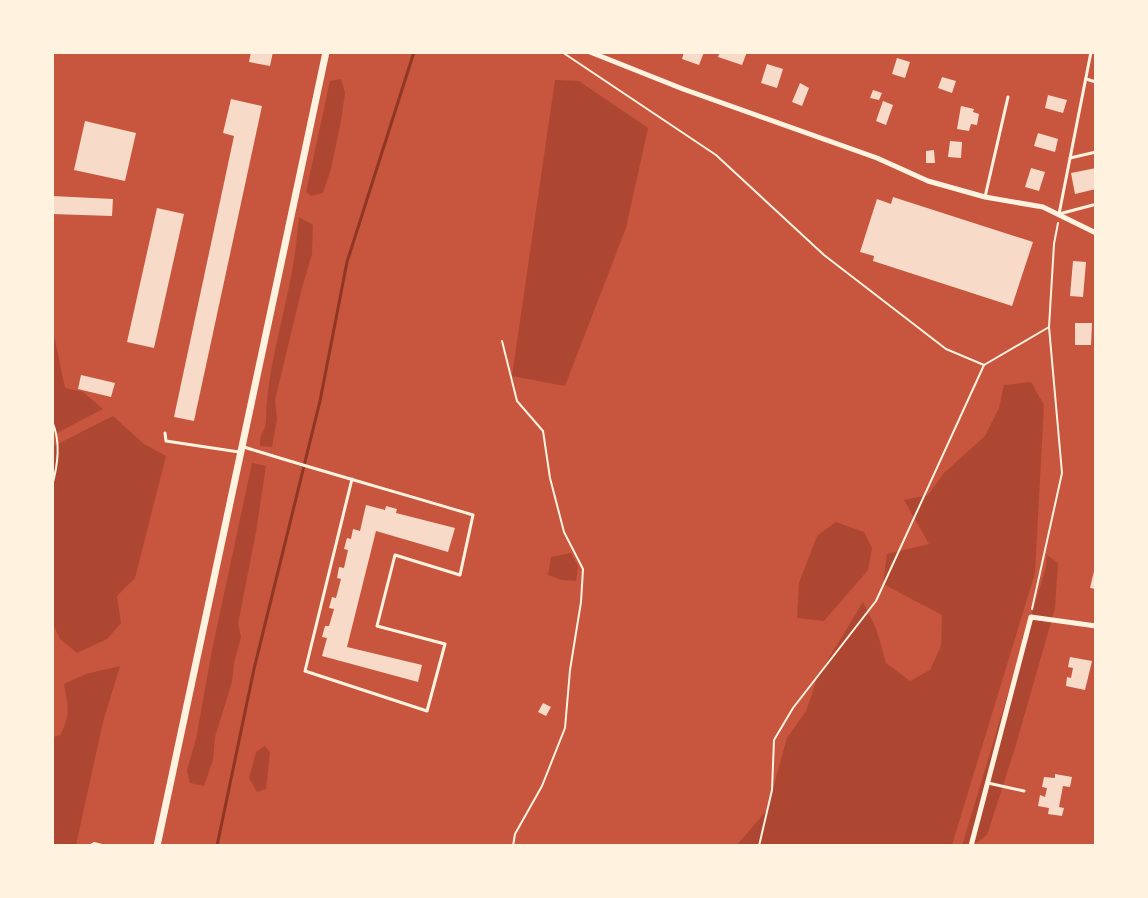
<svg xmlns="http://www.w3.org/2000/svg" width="1148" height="898" viewBox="0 0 1148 898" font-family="'Golos Text',sans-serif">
	<rect width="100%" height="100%" fill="#c8553d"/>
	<g fill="#ae4732">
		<polygon points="341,79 345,93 341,121 331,169 323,193 311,196 306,192 330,81"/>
		<polygon points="555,80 579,81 648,128 626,228 565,386 512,376"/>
		<path d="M299 217 313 225 312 254 302 288 275 400 277 419 272 447 260 446C259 433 266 431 266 421 267 371 282 325 291 276 295 257 297 237 299 217Z"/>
		<polygon points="52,326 65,388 83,392 103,409 53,435"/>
		<polygon points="1031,382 1044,405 1035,573 952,845 736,846 767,810 787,738 806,711 818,676 863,602 876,628 886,663 910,681 930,670 941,646 942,615 883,584 887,554 929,544 904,500 928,495 944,473 985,436 999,408 1004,385"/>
		<polygon points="113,416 144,444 166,456 135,578 117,596 121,623 107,639 77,653 60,639 53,624 52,447"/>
		<polygon points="252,463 266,466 256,532 238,624 241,637 234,663 232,682 215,737 213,760 204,786 190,783 187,770 196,739 212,650"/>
		<polygon points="836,522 864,532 872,548 868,570 824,621 797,618 799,583 817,536"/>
		<polygon points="571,553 578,566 576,581 562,580 548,575 551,557"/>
		<polygon points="1047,555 1058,563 1055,608 1015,748 987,835 978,842 962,846 1046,567"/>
		<path d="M120 666 103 722 76 845H53V737L60 735C71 715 68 706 64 684L86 674Z"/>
		<polygon points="265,746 270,753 266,789 257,792 249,778 256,752"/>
	</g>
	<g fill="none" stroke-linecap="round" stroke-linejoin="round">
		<polyline stroke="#8f3625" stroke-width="3" points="217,846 254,669 320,401 347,262 414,52"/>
	</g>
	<g fill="#f7dbc8">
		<polygon points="251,52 273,52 270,66 249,62"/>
		<polygon points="684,52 704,52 699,65 682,59"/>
		<polygon points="720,52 747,52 742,65 718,57"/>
		<polygon points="897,58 910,62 905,78 892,74"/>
		<polygon points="767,64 783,69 777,88 761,83"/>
		<polygon points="942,77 956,81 952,93 938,88"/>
		<polygon points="800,83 809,88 802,106 792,102"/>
		<polygon points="873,90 882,93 879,100 870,98"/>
		<polygon points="1048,95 1067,100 1063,113 1045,108"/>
		<polygon points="231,99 262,106 194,421 174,417 234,136 223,133"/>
		<polygon points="883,101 893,105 886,125 876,121"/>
		<polygon points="961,106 974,109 973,112 979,114 977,125 971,124 969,131 957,129"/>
		<polygon points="85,121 136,133 125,181 74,170"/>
		<polygon points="1038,133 1058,139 1055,152 1034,146"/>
		<polygon points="950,141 962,142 961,158 948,157"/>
		<polygon points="934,150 935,163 926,163 926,151"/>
		<polygon points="1031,168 1045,172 1039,191 1025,187"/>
		<polygon points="1096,168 1096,189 1075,194 1071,173"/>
		<polygon points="52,196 113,199 112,216 52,214"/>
		<polygon points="893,197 1033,242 1012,306 873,261 874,256 860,252 877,199 891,204"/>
		<polygon points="157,208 184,214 154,348 127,342"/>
		<polygon points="1073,261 1086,262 1083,297 1070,296"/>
		<polygon points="1075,323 1092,323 1091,345 1075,345"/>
		<polygon points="81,375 115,383 111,397 78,389"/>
		<polygon points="366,505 385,510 386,506 397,509 396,513 455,528 448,552 376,531 347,647 422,665 418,682 322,656 327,638 322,637 325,626 329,626 334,609 329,608 332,597 336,598 341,579 337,578 339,567 344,568 348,550 344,549 347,538 351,539 353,529 360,531"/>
		<polygon points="1095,567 1096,567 1096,589 1090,588"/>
		<polygon points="1070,657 1092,661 1085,690 1066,686 1067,677 1071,678 1073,668 1068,667"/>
		<polygon points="543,703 551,707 546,716 538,712"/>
		<polygon points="1055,774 1072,777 1070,787 1063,786 1059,807 1064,808 1062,816 1048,814 1049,808 1038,806 1040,795 1045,797 1047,788 1042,787 1044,777 1055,778"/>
	</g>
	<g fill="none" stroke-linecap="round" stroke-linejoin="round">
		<g stroke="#fff3e0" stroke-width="2">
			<polyline points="562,52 716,155 824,255 946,349 984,365 1049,327"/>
			<polyline points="502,341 517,401 543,431 550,478 564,532 583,569 581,602 570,670 565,728 542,786 515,834 513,846"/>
			<path d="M52 421C61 442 58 464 52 486"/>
			<polyline points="1032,609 1062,473 1049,327 1054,244 1058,223"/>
			<polyline points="89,846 94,843 106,846"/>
			<polyline points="759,846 772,790 774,740 793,708 876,601 984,365"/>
		</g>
		<g stroke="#fff3e0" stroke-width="3">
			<polyline points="1091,52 1059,214 1093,205"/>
			<polyline points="1086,79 1096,82"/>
			<polyline points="1070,158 1096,152"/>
			<polyline points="985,197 1008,97"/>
			<polyline points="165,433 166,441 239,452"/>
			<path d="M244 447C320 471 397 492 473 515L460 575 395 555 377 626 445 644 427 711 305 671 352 479"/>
			<polyline points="988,783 1024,791"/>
		</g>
		<g stroke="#fff3e0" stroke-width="5">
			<polyline points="590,52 683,89 877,158 928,181 985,197 1043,207 1096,233"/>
			<polyline points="971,846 1031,617 1096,626"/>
		</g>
		<polyline stroke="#fff3e0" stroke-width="7" points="157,846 326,52"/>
	</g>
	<rect width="1148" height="898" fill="none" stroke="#fff3e0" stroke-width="108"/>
</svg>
